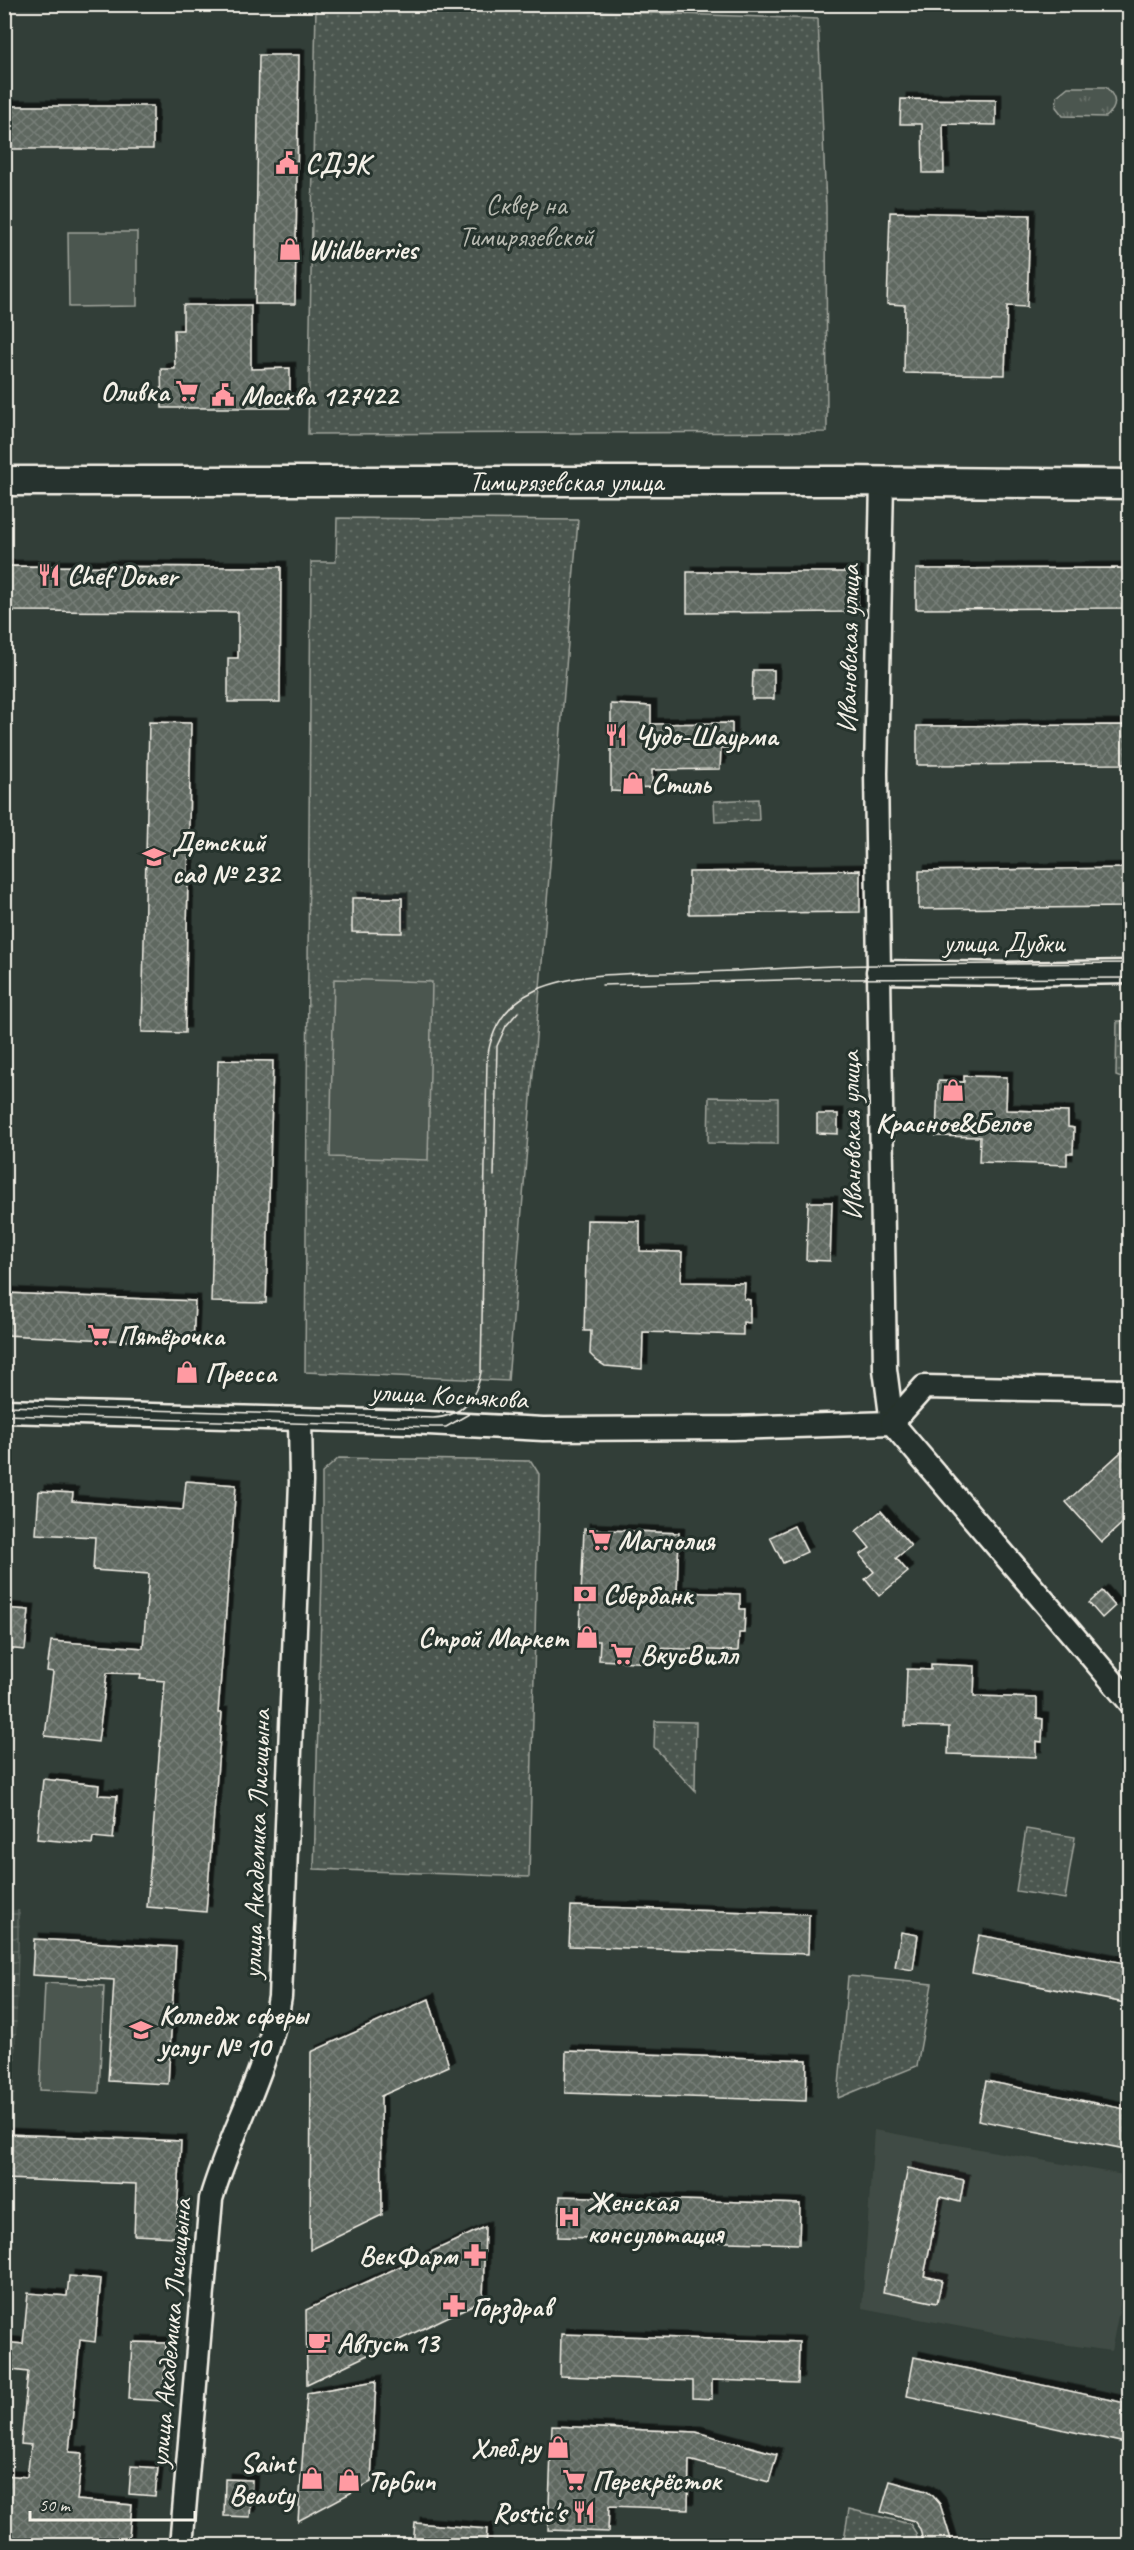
<svg xmlns="http://www.w3.org/2000/svg" width="1134" height="2550" viewBox="0 0 1134 2550" font-family="Caveat,sans-serif">
	<defs>
		<pattern id="industrial-grid" width="8" height="8" patternUnits="userSpaceOnUse" patternTransform="scale(1.5)"><rect width="8" height="8" fill="#404b44"/><path d="M0 4h8M4 0v8" fill="none" stroke="#5c655f"/></pattern>
		<pattern id="grass-tufts" width="24" height="20" patternUnits="userSpaceOnUse" patternTransform="scale(1.5)"><rect width="24" height="20" fill="#4c564f"/><path d="M3 7l-1-3M5 7V3M7 7l1-3M15 17l-1-3M17 17v-4M19 17l1-3" fill="none" stroke="#666f68"/></pattern>
		<pattern id="park-dots" width="8" height="8" patternUnits="userSpaceOnUse" patternTransform="scale(1.5)"><rect width="8" height="8" fill="#4c564f"/><path d="M2 2h.1M6 6h.1" fill="none" stroke="#666f68" stroke-width="1.8" stroke-linecap="round"/></pattern>
		<pattern id="building-cross-hatch" width="8" height="8" patternUnits="userSpaceOnUse" patternTransform="scale(1.5)"><rect width="8" height="8" fill="#5f6861"/><path d="M0 0l8 8M0 8l8-8" fill="none" stroke="#777e78"/></pattern>
		<filter id="shadow"><feDropShadow dx="5.5" dy="-5.5" stdDeviation="0" flood-color="#0009"/></filter>
	</defs>
	<rect width="100%" height="100%" fill="#323e38"/>
	<filter id="ink" filterUnits="userSpaceOnUse"><feTurbulence type="fractalNoise" baseFrequency=".0167" numOctaves="2"/><feDisplacementMap in="SourceGraphic" scale="12" xChannelSelector="R" yChannelSelector="G"/><feConvolveMatrix kernelMatrix="1 2 1 2 8 2 1 2 1" color-interpolation-filters="sRGB"/></filter>
	<g filter="url(#ink)">
		<polygon fill="#404b44" points="874,2130 1129,2176 1129,2262 1111,2351 1014,2337 862,2308"/>
		<polygon fill="url(#industrial-grid)" points="5,1910 20,1910 14,2108 5,2107"/>
		<path fill="url(#grass-tufts)" stroke="#a0a49c" stroke-width="1.5" d="M1068 87H1106C1117 98 1118 107 1106 117L1063 116 1056 107 1057 96Z"/>
		<g fill="url(#park-dots)" stroke="#a0a49c" stroke-width="1.5">
			<polygon points="316,5 427,5 818,19 826,206 827,432 308,434"/>
			<polygon points="337,518 578,520 508,1381 305,1372 311,562 336,562"/>
			<polygon points="758,799 759,820 715,822 714,801"/>
			<polygon points="1117,1021 1129,1021 1129,1081 1116,1076"/>
			<polygon points="709,1097 778,1098 778,1144 708,1143"/>
			<polygon points="339,1458 531,1461 539,1474 529,1877 314,1869 322,1575 322,1473"/>
			<polygon points="655,1721 696,1722 695,1791 654,1747"/>
			<polygon points="1026,1829 1075,1837 1065,1899 1016,1891"/>
			<polygon points="848,1976 932,1984 917,2066 838,2098"/>
			<polygon points="849,2509 910,2524 916,2533 918,2545 843,2545"/>
		</g>
		<g fill="#4c564f" stroke="#a0a49c" stroke-width="1.5">
			<polygon points="68,232 137,232 137,306 69,307"/>
			<polygon points="334,979 432,982 428,1160 330,1157"/>
			<polygon points="45,1983 104,1986 99,2093 40,2090"/>
		</g>
		<g fill="url(#building-cross-hatch)" stroke="#f4f1e8" stroke-width="1.5" filter="url(#shadow)">
			<polygon points="259,55 299,55 295,304 255,304"/>
			<polygon points="901,99 996,100 996,125 943,124 944,173 923,173 922,124 900,124"/>
			<rect x="4" y="106" width="149" height="43"/>
			<polygon points="890,212 1030,215 1027,307 1007,306 1005,375 904,373 905,305 887,304"/>
			<polygon points="183,305 251,305 251,369 290,368 290,408 162,408 161,369 175,369 174,330 183,330"/>
			<polygon points="4,566 281,567 280,702 228,702 228,658 238,658 238,612 4,611"/>
			<polygon points="1130,568 1130,608 916,609 916,569"/>
			<polygon points="687,572 858,572 858,612 687,613"/>
			<polygon points="753,670 774,670 774,699 752,699"/>
			<polygon points="611,704 651,706 651,724 732,723 732,748 721,748 720,769 652,770 652,787 630,788 630,792 611,791"/>
			<polygon points="149,722 191,723 185,1033 142,1032"/>
			<polygon points="1130,725 1130,764 917,765 917,726"/>
			<polygon points="1130,868 1130,907 919,909 919,871"/>
			<polygon points="860,870 860,912 689,914 689,872"/>
			<polygon points="352,898 402,898 402,933 352,932"/>
			<polygon points="218,1060 273,1061 266,1303 211,1302"/>
			<polygon points="964,1076 1007,1077 1006,1110 1068,1112 1068,1127 1074,1128 1073,1153 1067,1153 1067,1165 979,1162 980,1137 936,1136 938,1081 964,1082"/>
			<polygon points="817,1114 838,1114 838,1134 817,1133"/>
			<polygon points="808,1202 832,1202 830,1261 806,1260"/>
			<polygon points="587,1220 640,1221 640,1251 682,1252 681,1282 745,1283 744,1299 750,1300 750,1323 743,1322 743,1335 643,1332 642,1369 605,1366 597,1361 590,1354 591,1331 584,1331"/>
			<polygon points="4,1293 195,1301 193,1344 4,1335"/>
			<polygon points="1130,1444 1130,1516 1102,1542 1066,1502"/>
			<polygon points="186,1481 236,1485 218,1713 222,1713 206,1912 147,1907 165,1681 140,1679 141,1674 107,1673 98,1742 45,1736 53,1672 47,1671 51,1641 143,1648 149,1574 93,1570 95,1537 36,1534 39,1491 73,1493 72,1501 183,1510"/>
			<polygon points="881,1511 911,1546 896,1558 908,1572 879,1596 865,1579 874,1572 860,1555 870,1548 856,1531"/>
			<polygon points="794,1526 807,1552 783,1563 770,1537"/>
			<polygon points="584,1529 679,1533 677,1592 740,1594 740,1609 745,1609 744,1633 739,1633 738,1651 653,1648 652,1663 599,1660 600,1641 579,1641"/>
			<polygon points="1102,1591 1115,1606 1102,1618 1089,1603"/>
			<polygon points="4,1608 29,1610 25,1650 4,1648"/>
			<polygon points="931,1664 975,1666 974,1696 1037,1698 1037,1718 1043,1719 1042,1742 1036,1741 1036,1757 948,1754 949,1727 905,1726 907,1669 931,1670"/>
			<polygon points="43,1779 99,1785 98,1795 117,1796 113,1839 93,1837 92,1844 37,1839"/>
			<polygon points="571,1906 809,1914 808,1954 569,1946"/>
			<polygon points="901,1932 918,1935 913,1970 895,1967"/>
			<polygon points="979,1935 1130,1964 1130,2004 972,1973"/>
			<polygon points="34,1939 176,1947 168,2084 108,2081 114,1980 32,1975"/>
			<polygon points="429,1999 449,2066 381,2096 382,2215 310,2250 311,2052"/>
			<polygon points="566,2051 807,2060 806,2101 565,2093"/>
			<polygon points="986,2081 1130,2110 1130,2150 978,2120"/>
			<polygon points="5,2134 181,2141 176,2237 134,2235 136,2184 4,2179"/>
			<polygon points="908,2168 964,2180 960,2202 940,2197 924,2276 942,2280 937,2303 883,2292"/>
			<polygon points="560,2196 800,2204 799,2244 558,2237"/>
			<polygon points="485,2227 483,2300 307,2384 306,2310"/>
			<polygon points="69,2276 101,2279 95,2342 80,2340 69,2452 82,2453 77,2500 132,2505 128,2546 4,2546 4,2475 27,2477 31,2445 21,2444 28,2372 4,2369 4,2342 23,2344 28,2293 67,2296"/>
			<polygon points="561,2334 799,2342 798,2383 712,2380 712,2399 693,2398 693,2381 560,2376"/>
			<polygon points="132,2342 166,2343 163,2401 129,2399"/>
			<polygon points="914,2357 1130,2404 1130,2444 907,2396"/>
			<polygon points="376,2381 371,2482 298,2521 307,2393"/>
			<polygon points="552,2426 696,2432 777,2454 769,2482 689,2460 688,2509 609,2506 608,2532 548,2530"/>
			<polygon points="131,2466 158,2468 155,2496 129,2494"/>
			<polygon points="225,2479 252,2480 250,2517 224,2516"/>
			<polygon points="890,2481 926,2491 933,2496 940,2504 953,2546 924,2546 920,2529 914,2521 881,2512"/>
			<polygon points="415,2523 487,2529 486,2546 413,2546"/>
		</g>
		<g fill="none" stroke-linecap="round" stroke-linejoin="round">
			<g stroke="#f4f1e8" stroke-width="27">
				<g id="minor">
					<polyline points="882,481 876,773 885,1369 892,1423 1130,1702"/>
					<polyline points="878,972 1009,974 1130,972"/>
					<polyline points="4,1411 409,1422 543,1429 733,1428 892,1423"/>
					<polyline points="892,1423 924,1387 1130,1391"/>
					<path d="M181 2546 211 2199C231 2131 269 2068 280 1997L301 1482 300 1419"/>
				</g>
			</g>
			<g stroke="#f4f1e8" stroke-width="33">
				<g id="major">
					<path id="s1" d="M4 481H843L1130 484"/>
				</g>
			</g>
			<use href="#minor" stroke="#26332d" stroke-width="22"/>
			<use href="#major" stroke="#26332d" stroke-width="28"/>
			<g stroke="#f4f1e8" stroke-width="1.5">
				<polyline points="602,985 821,979 1130,978"/>
				<polyline points="494,1176 497,1046 506,1026 518,1012"/>
				<path d="M4 1406 433 1418C461 1417 477 1398 481 1372L487 1060C491 1028 505 1004 536 990 584 969 654 974 707 972 764 970 822 965 879 965 963 964 1046 964 1130 963"/>
				<polyline points="4,1415 433,1427 446,1427 469,1414"/>
			</g>
		</g>
	</g>
	<defs>
		<g id="civic-bare" transform="scale(1.8)"><path d="M-.6-6.5H3V-4.5H.6V-3L4-1V1h2V6H-6V1h2V-1L-.6-3ZM-1.2 2.5V6h2.4V2.5Z" fill="#ff9aa2" stroke="#26332d" stroke-width="2.5" paint-order="stroke"/></g>
		<g id="shop-bare" transform="scale(1.8)"><path d="M-5-2.5h2.3a2.7 3.5 0 0 1 5.4 0H5L5.5 6h-11ZM-1.5-2.5h3a1.5 2.3 0 0 0-3 0Z" fill="#ff9aa2" stroke="#26332d" stroke-width="2.5" paint-order="stroke"/></g>
		<g id="supermarket-bare" transform="scale(1.8)"><path d="M-6-5.5h2.5l.6 2H6L4.5 2H-2.5L-4.4-4H-6ZM-1.5 3.2a1.3 1.3 0 1 0 .1 0ZM3 3.2a1.3 1.3 0 1 0 .1 0Z" fill="#ff9aa2" stroke="#26332d" stroke-width="2.5" paint-order="stroke"/></g>
		<g id="restaurant-bare" transform="scale(1.8)"><path d="M-5-6h1v4h1v-4h1v4h1v-4h1v5L-1.5 .5V6h-2V.5L-5-1ZM5-6V6H3V1.5H1.5Q1.5-4 5-6Z" fill="#ff9aa2" stroke="#26332d" stroke-width="2.5" paint-order="stroke"/></g>
		<g id="school-bare" transform="scale(1.8)"><path d="M0-5L7-2L0 1L-7-2ZM-4 1L0 2.5L4 1V4Q0 6-4 4Z" fill="#ff9aa2" stroke="#26332d" stroke-width="2.5" paint-order="stroke"/></g>
		<g id="bank-bare" transform="scale(1.8)"><path d="M-6-4H6V4H-6ZM0-2.3a2.3 2.3 0 1 0 0 4.6a2.3 2.3 0 1 0 0-4.6Z" fill="#ff9aa2" stroke="#26332d" stroke-width="2.5" paint-order="stroke"/></g>
		<g id="university-bare" transform="scale(1.8)"><path d="M0-5L7-2L0 1L-7-2ZM-4 1L0 2.5L4 1V4Q0 6-4 4Z" fill="#ff9aa2" stroke="#26332d" stroke-width="2.5" paint-order="stroke"/></g>
		<g id="hospital-bare" transform="scale(1.8)"><path d="M-5-5h3v3.5h4V-5h3V5h-3V1.5h-4V5h-3Z" fill="#ff9aa2" stroke="#26332d" stroke-width="2.5" paint-order="stroke"/></g>
		<g id="pharmacy-bare" transform="scale(1.8)"><path d="M-2-6h4v4h4v4h-4v4h-4v-4h-4v-4h4Z" fill="#ff9aa2" stroke="#26332d" stroke-width="2.5" paint-order="stroke"/></g>
		<g id="cafe-bare" transform="scale(1.8)"><path d="M-5.5-4.5H6V0H3Q3 3.5 0 3.5H-2.5Q-5.5 3.5-5.5 0ZM3-3.2v2h1.7v-2ZM-6 4.5H4V6H-6Z" fill="#ff9aa2" stroke="#26332d" stroke-width="2.5" paint-order="stroke"/></g>
	</defs>
	<g fill-rule="evenodd">
		<use href="#civic-bare" x="287" y="163"/>
		<use href="#shop-bare" x="290" y="249"/>
		<use href="#supermarket-bare" x="187" y="391"/>
		<use href="#civic-bare" x="223" y="395"/>
		<use href="#restaurant-bare" x="49" y="575"/>
		<use href="#restaurant-bare" x="616" y="735"/>
		<use href="#shop-bare" x="633" y="783"/>
		<use href="#school-bare" x="154" y="857"/>
		<use href="#shop-bare" x="953" y="1090"/>
		<use href="#supermarket-bare" x="99" y="1335"/>
		<use href="#shop-bare" x="187" y="1372"/>
		<use href="#supermarket-bare" x="600" y="1540"/>
		<use href="#bank-bare" x="585" y="1594"/>
		<use href="#shop-bare" x="587" y="1637"/>
		<use href="#supermarket-bare" x="622" y="1654"/>
		<use href="#university-bare" x="141" y="2030"/>
		<use href="#hospital-bare" x="569" y="2217"/>
		<use href="#pharmacy-bare" x="475" y="2255"/>
		<use href="#pharmacy-bare" x="454" y="2306"/>
		<use href="#cafe-bare" x="319" y="2342"/>
		<use href="#shop-bare" x="558" y="2447"/>
		<use href="#shop-bare" x="312" y="2478"/>
		<use href="#shop-bare" x="349" y="2480"/>
		<use href="#supermarket-bare" x="574" y="2480"/>
		<use href="#restaurant-bare" x="584" y="2512"/>
	</g>
	<g text-anchor="middle" dominant-baseline="central" stroke-width="6" stroke-linejoin="round" paint-order="stroke">
		<g font-size="28" font-weight="bold" fill="#f4f1e8" stroke="#26332d" text-anchor="start">
			<text x="305" y="163">СДЭК</text>
			<text x="308" y="249">Wildberries</text>
			<text x="169" y="391" text-anchor="end">Оливка</text>
			<text x="241" y="395">Москва 127422</text>
			<text x="67" y="575">Chef Doner</text>
			<text x="634" y="735">Чудо-Шаурма</text>
			<text x="651" y="783">Стиль</text>
			<text x="172" y="841">Детский<tspan x="172" dy="32">сад № 232</tspan></text>
			<text x="953" y="1122" text-anchor="middle">Красное&amp;Белое</text>
			<text x="117" y="1335">Пятёрочка</text>
			<text x="205" y="1372">Пресса</text>
			<text x="618" y="1540">Магнолия</text>
			<text x="603" y="1594">Сбербанк</text>
			<text x="569" y="1637" text-anchor="end">Строй Маркет</text>
			<text x="640" y="1654">ВкусВилл</text>
			<text x="159" y="2014">Колледж сферы<tspan x="159" dy="32">услуг № 10</tspan></text>
			<text x="587" y="2201">Женская<tspan x="587" dy="32">консультация</tspan></text>
			<text x="457" y="2255" text-anchor="end">ВекФарм</text>
			<text x="472" y="2306">Горздрав</text>
			<text x="337" y="2342">Август 13</text>
			<text x="540" y="2447" text-anchor="end">Хлеб.ру</text>
			<text x="294" y="2462" text-anchor="end">Saint<tspan x="294" dy="32">Beauty</tspan></text>
			<text x="367" y="2480">TopGun</text>
			<text x="592" y="2480">Перекрёсток</text>
			<text x="566" y="2512" text-anchor="end">Rostic's</text>
		</g>
		<g font-size="28" fill="#b9bbb2" stroke="#26332d">
			<text x="526" y="204">Сквер на<tspan x="526" dy="32">Тимирязевской</tspan></text>
		</g>
		<g font-size="28" fill="#f4f1e8" stroke="#26332d">
			<text stroke="none"><textPath href="#s1" startOffset="562">Тимирязевская улица</textPath></text>
			<text transform="translate(848 649) rotate(-89)">Ивановская улица</text>
			<text x="1004" y="942">улица Дубки</text>
			<text transform="translate(851 1136) rotate(-91)">Ивановская улица</text>
			<text transform="translate(449 1395) rotate(3)">улица Костякова</text>
			<text transform="translate(256 1844) rotate(-88)">улица Академика Лисицына</text>
			<text transform="translate(170 2333) rotate(-85)">улица Академика Лисицына</text>
		</g>
	</g>
	<rect width="1134" height="2550" fill="none" stroke="#26332d" stroke-width="24"/>
	<rect x="12" y="12" width="1110" height="2526" fill="none" stroke="#f4f1e8" stroke-width="2" filter="url(#ink)"/>
	<path d="M30 2511v9h165v-9" fill="none" stroke="#f4f1e8" stroke-width="3"/>
	<text x="39" y="2511" font-size="18" fill="#f4f1e8" stroke="#26332d" stroke-width="4.5" paint-order="stroke">50 m</text>
</svg>
